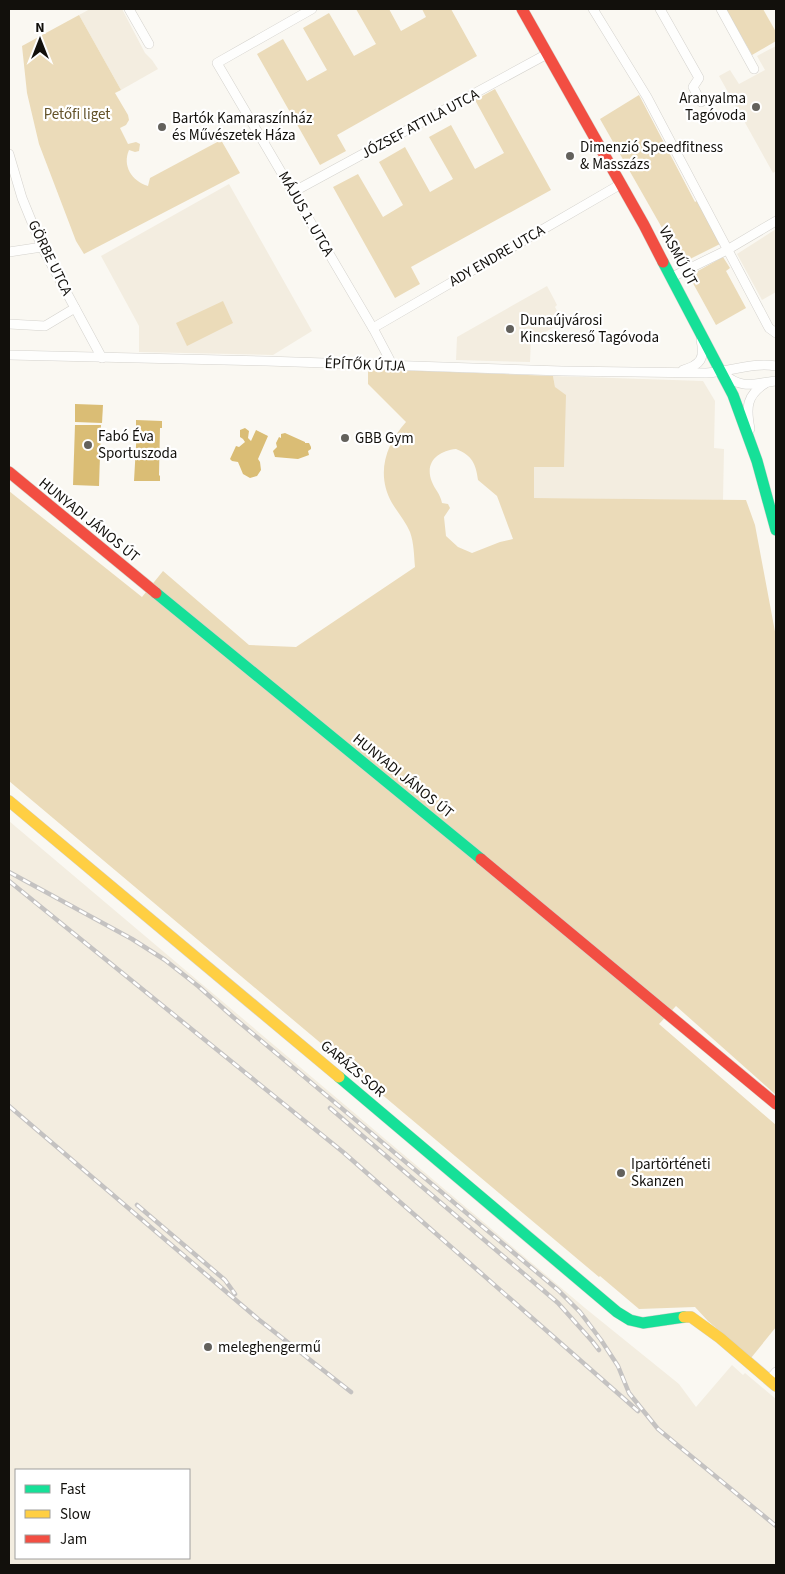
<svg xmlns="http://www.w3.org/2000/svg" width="785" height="1574" viewBox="0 0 785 1574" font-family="'Source Sans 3',sans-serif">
	<rect width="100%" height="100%" fill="#faf8f2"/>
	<g fill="#f3ede0" fill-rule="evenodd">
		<polygon points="90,9 122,9 145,53 152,60 158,69 121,90 79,15"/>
		<polygon points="776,46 776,171 773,173 719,76 730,70 739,84 765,70 757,56"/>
		<polygon points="229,184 312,331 273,355 139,352 139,326 101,256"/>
		<polygon points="776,229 776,292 762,300 737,254"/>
		<polygon points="547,286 554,299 557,305 555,307 563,322 531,340 530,362 456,360 457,337"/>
		<polygon points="553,376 703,381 715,401 714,448 724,449 723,500 534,498 534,466 564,466 555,387"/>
		<path d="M9 821 585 1308 679 1384 696 1407 732 1365 743 1375 745 1373 776 1399V1565H9ZM16 1470H189V1558H16Z"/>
	</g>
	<g fill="#ebdbb9" fill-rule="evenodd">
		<polygon points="356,9 389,9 401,31 426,17 422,9 451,9 477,56 337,135 346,151 320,165 257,54 283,39 307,81 327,70 303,28 329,13 354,56 376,44"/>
		<polygon points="726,9 763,9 776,32 776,41 752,55"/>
		<path d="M79 15 121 90 115 93 128 115 129 120 126 125 120 128 128 144 136 142 140 144 139 151 135 152 129 150C122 166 132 181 148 186L150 178 221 140 240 173 84 254 76 241 39 144 27 93 22 46Z"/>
		<polygon points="495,89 551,190 411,267 420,284 395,298 333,187 358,174 383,217 403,205 379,162 405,147 430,192 453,179 429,137 451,125 475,169 504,153 475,100"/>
		<polygon points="639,95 695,202 699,200 720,244 682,263 600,119"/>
		<polygon points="723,257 730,268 726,271 746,308 716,325 689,276"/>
		<polygon points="223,301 233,323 187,346 176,323"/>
		<path d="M368 369 553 376 555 387 566 395 564 467H534V498L746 500 755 525 776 637V1095L676 1006 659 1024 776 1125V1327L751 1358 708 1321 695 1307 639 1309 600 1276 599 1277 9 781V491L142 597 163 571 249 645 296 647 415 567C414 556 414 543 410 532 406 522 398 513 392 503 376 475 385 445 406 422L368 384ZM456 449C472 455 476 464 478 480L497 496 513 539 500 542 472 553 458 547 446 536 444 517 450 508 448 504 442 503C440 493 435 490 432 482 424 462 438 451 456 449Z"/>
	</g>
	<g fill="#dabd75">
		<polygon points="75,404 103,405 102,423 75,422"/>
		<polygon points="136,420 162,421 162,428 160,428 159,475 160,476 160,481 134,481 137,428 136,427"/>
		<polygon points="75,425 101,425 99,486 73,485"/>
		<polygon points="245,428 249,431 248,438 251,441 256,430 268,436 258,459 260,462 261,470 257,476 250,478 243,474 238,462 232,461 230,459 236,446 239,447 245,442 243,439 240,437 240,430"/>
		<polygon points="285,433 305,442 305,443 309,443 311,447 311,449 308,451 309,455 298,459 275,457 273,451 277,447 276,443 279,437 281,438 281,434"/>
	</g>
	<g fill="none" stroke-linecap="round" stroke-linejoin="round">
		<g stroke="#d4d2cd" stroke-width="10">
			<g id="street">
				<polyline points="129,9 149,44"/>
				<polyline points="312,9 217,63 374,330 393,366"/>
				<polyline points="593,9 647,97 769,328 776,333"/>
				<polyline points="660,9 699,78 693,87 701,102"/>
				<polyline points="721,9 754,69"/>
				<polyline points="9,154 22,198 42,247 102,358"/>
				<polyline points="293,192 547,54"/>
				<polyline points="9,252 42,247"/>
				<polyline points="672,277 727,250 776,221"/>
				<polyline points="9,324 45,326 75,308"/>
				<polyline points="373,328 621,184"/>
				<path d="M9 355 266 361 562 371 706 373C730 372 752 362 776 366"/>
				<path d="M683 370C701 365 705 358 701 340"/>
				<path d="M725 375C743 390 755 383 776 381"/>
				<path d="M750 429C746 408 746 395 766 383"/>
				<polyline points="769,1380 776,1372"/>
			</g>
		</g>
		<g stroke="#d4d2cd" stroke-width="12">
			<g id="fast">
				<polyline points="663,262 733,395 757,461 776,530"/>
				<polyline points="156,593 481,859"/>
				<polyline points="339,1077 617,1312 630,1320 643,1323 684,1317"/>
			</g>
		</g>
		<g stroke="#d4d2cd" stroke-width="12">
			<g id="slow">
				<polyline points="9,801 339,1077"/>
				<polyline points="684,1317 691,1317 720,1338 776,1386"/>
			</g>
		</g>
		<g stroke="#d4d2cd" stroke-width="12">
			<g id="jam">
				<polyline points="522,9 644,225 663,262"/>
				<polyline points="9,472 156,593"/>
				<polyline points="481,859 776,1104"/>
			</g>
		</g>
		<use href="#street" stroke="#fefefd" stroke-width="9"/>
		<use href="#fast" stroke="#16e098" stroke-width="11"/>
		<use href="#slow" stroke="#ffcf43" stroke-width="11"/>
		<use href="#jam" stroke="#f24e42" stroke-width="11"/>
		<g stroke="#c4c2c1" stroke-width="4.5">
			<g id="rail">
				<polyline points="9,872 132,939 165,960 198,986 233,1017 558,1290 580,1312 601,1340 618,1366 629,1393 658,1429 776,1526"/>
				<polyline points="9,881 343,1152 638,1411"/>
				<polyline points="9,1106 258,1319 351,1392"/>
				<polyline points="330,1108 558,1303 592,1341 599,1350"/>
				<polyline points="137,1205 225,1280 235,1294"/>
			</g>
		</g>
		<use href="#rail" stroke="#fff" stroke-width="2.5" stroke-dasharray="8" stroke-linecap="butt"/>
	</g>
	<g fill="#63615c" stroke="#fff" stroke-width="2">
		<circle cx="756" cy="107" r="5"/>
		<circle cx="162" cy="127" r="5"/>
		<circle cx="570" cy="156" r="5"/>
		<circle cx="510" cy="329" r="5"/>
		<circle cx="345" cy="438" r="5"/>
		<circle cx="88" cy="445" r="5"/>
		<circle cx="621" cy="1173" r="5"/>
		<circle cx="208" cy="1347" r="5"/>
	</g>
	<g text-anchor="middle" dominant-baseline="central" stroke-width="4.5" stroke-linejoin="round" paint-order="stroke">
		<g font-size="15" fill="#12100c" stroke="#fff" text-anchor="start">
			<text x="746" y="98" text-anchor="end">Aranyalma<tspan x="746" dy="17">Tagóvoda</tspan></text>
			<text x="172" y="118">Bartók Kamaraszínház<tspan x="172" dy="17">és Művészetek Háza</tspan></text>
			<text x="580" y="147">Dimenzió Speedfitness<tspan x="580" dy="17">&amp; Masszázs</tspan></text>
			<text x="520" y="320">Dunaújvárosi<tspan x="520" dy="17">Kincskereső Tagóvoda</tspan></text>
			<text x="98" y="436">Fabó Éva<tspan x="98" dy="17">Sportuszoda</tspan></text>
			<text x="355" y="438">GBB Gym</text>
			<text x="631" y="1164">Ipartörténeti<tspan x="631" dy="17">Skanzen</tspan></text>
			<text x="218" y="1347">meleghengermű</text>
		</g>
		<g font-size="15" fill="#635229" stroke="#fff">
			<text x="77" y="114">Petőfi liget</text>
		</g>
		<g font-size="15" fill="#12100c" stroke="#fff">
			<text transform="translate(420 124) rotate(-28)">JÓZSEF ATTILA UTCA</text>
			<text transform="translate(306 214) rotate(60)">MÁJUS 1. UTCA</text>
			<text transform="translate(497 256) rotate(-30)">ADY ENDRE UTCA</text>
			<text transform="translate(678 256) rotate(62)">VASMŰ ÚT</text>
			<text transform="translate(50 258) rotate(64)">GÖRBE UTCA</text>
			<text transform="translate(365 365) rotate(2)">ÉPÍTŐK ÚTJA</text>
			<text transform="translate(89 520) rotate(39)">HUNYADI JÁNOS ÚT</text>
			<text transform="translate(403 776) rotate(39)">HUNYADI JÁNOS ÚT</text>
			<text transform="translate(353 1069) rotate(40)">GARÁZS SOR</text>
		</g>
	</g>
	<rect width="785" height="1574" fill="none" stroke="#12100c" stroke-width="20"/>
	<rect x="15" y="1469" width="175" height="90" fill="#ffffff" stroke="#a09f9e"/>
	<rect x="25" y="1485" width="25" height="8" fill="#16e098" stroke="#a09f9e"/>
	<text x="60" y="1494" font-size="15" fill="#12100c">Fast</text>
	<rect x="25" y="1510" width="25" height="8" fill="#ffcf43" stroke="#a09f9e"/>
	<text x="60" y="1519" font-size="15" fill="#12100c">Slow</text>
	<rect x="25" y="1535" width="25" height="8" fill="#f24e42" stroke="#a09f9e"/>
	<text x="60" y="1544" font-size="15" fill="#12100c">Jam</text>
	<g transform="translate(40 40)" stroke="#ffffff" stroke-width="4" paint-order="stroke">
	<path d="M0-4L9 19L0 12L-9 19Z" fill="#12100c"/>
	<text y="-8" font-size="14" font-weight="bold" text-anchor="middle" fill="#12100c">N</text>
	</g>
</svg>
